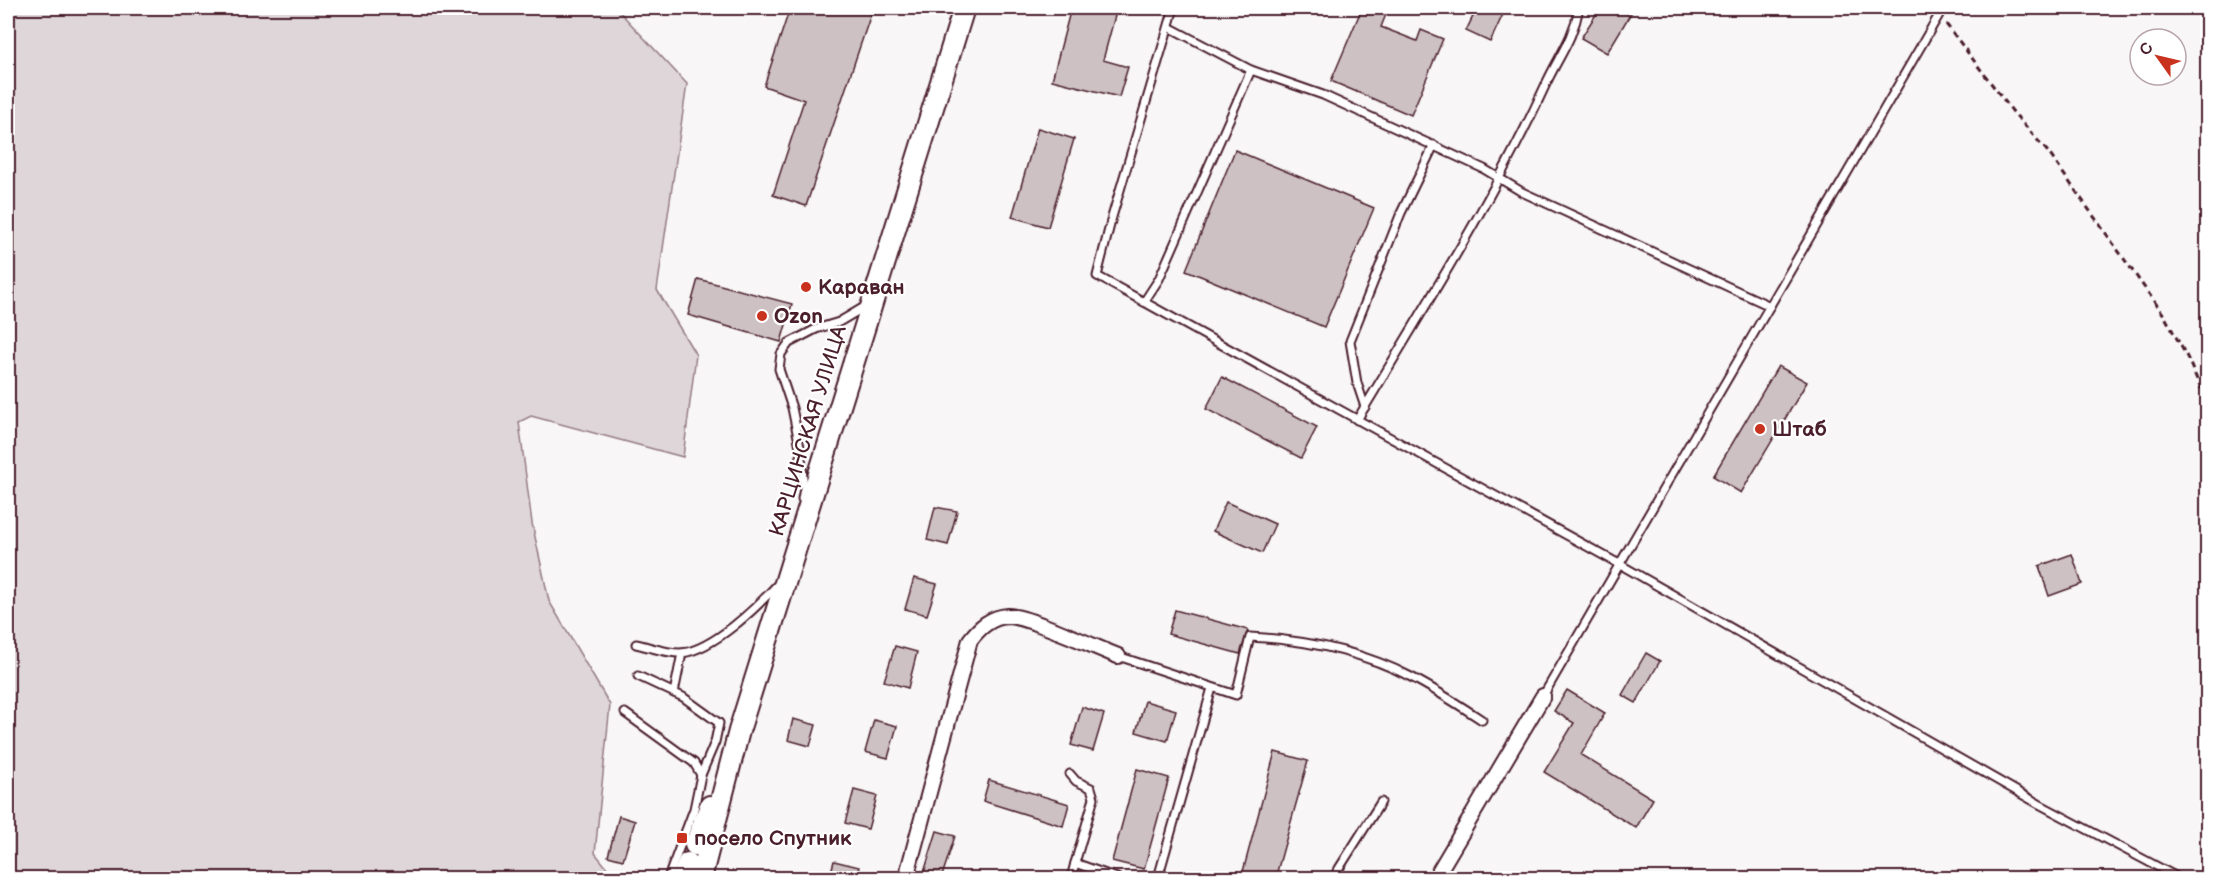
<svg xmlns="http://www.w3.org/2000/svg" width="2215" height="886" viewBox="0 0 2215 886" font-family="'Balsamiq Sans',sans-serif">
	<rect width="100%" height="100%" fill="#f8f6f7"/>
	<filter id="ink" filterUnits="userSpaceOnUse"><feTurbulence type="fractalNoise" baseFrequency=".0167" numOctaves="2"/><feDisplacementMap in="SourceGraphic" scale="12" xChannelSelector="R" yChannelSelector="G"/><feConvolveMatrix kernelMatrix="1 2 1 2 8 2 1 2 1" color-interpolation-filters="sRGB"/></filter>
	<g filter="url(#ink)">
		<polygon fill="#ded6d9" stroke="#947a82" stroke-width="1.5" points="8,8 616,8 687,84 657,290 696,355 683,457 531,416 519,422 532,523 549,601 610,705 595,853 615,878 8,878"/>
		<g fill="#cdc1c4" stroke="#4a1f2b" stroke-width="1.5">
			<polygon points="790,8 873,8 806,206 773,195 804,100 764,86"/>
			<polygon points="1071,8 1117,8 1103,60 1128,67 1119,97 1052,80"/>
			<polygon points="1362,8 1376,8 1387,12 1381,27 1417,41 1421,30 1443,39 1411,115 1331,81"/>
			<polygon points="1477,8 1506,8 1490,42 1466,31"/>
			<polygon points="1600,8 1634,8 1607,53 1581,38"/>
			<polygon points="1038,128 1074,139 1048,227 1012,217"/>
			<polygon points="1235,150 1374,208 1324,327 1186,270"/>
			<polygon points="698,279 792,304 781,342 688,315"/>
			<polygon points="1778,366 1807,382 1741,493 1713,476"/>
			<polygon points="1222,377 1317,427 1301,458 1206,409"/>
			<polygon points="1226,502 1275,524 1262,553 1213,531"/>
			<polygon points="935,507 957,511 948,545 927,540"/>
			<polygon points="2072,554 2082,584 2049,596 2039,566"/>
			<polygon points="914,578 937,584 927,615 905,609"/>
			<polygon points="1175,610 1248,630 1240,654 1168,634"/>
			<polygon points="895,646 917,652 908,688 884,681"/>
			<polygon points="1646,653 1660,661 1636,703 1622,695"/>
			<polygon points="1567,690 1605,713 1581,755 1653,799 1636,828 1544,772 1574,723 1554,711"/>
			<polygon points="1145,701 1176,710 1167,741 1136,732"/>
			<polygon points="1082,707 1104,714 1093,751 1071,745"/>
			<polygon points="793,719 816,725 810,746 788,740"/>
			<polygon points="874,720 897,726 888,758 865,752"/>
			<polygon points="1275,752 1308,761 1275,879 1241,879"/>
			<polygon points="1137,769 1169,778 1144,869 1112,861"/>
			<polygon points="989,780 1069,804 1063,826 983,801"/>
			<polygon points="854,790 877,796 868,829 845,823"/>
			<polygon points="619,816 635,821 623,860 608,856"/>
			<polygon points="937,831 955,836 941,879 922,879"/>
			<polygon points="834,861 859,867 856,879 829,879"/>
		</g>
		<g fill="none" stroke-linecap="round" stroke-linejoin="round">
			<g stroke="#4a1f2b" stroke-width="11">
				<g id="service">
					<polyline points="1174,8 1112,217 1097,276 1621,565 2039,804 2179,878"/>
					<polyline points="1169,27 1251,70 1323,95 1484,169 1522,192 1770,306"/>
					<polyline points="1144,302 1159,279 1251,70"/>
					<polyline points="1365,407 1357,383 1350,341 1401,213 1434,145"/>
					<path d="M1357 420C1422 311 1492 202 1545 86 1558 57 1573 40 1579 8"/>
					<polyline points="802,499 804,488 800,447 792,408 779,369 781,354 789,343 816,329 839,322 866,306"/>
					<path d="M636 644C650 647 669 654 682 653 714 649 757 607 777 585"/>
					<path d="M1118 656 1236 695 1250 637C1306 640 1361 651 1411 677 1435 689 1459 705 1482 720"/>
					<polyline points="638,676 683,697 719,723 715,742 701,775"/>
					<polyline points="674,693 682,653"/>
					<polyline points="1543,696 1943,8"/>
					<polyline points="625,713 694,763 701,775 694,809 668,878"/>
					<polyline points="1070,774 1076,781 1091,788 1094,798 1075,863"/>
					<polyline points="1071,878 1075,863 1117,878"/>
					<polyline points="1158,878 1212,688"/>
					<polyline points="1333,878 1381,802"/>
				</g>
			</g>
			<g stroke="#4a1f2b" stroke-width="18">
				<g id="minor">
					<path d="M906 878 970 640C980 627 991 617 1008 616 1027 616 1095 647 1118 656"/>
					<polyline points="1435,878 1543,696"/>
				</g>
			</g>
			<g stroke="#4a1f2b" stroke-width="24">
				<g id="secondary">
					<polyline points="695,845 710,806"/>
					<polyline points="682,878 688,863"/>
					<polyline points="701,878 739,731 964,8"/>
				</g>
			</g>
			<polyline stroke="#4a1f2b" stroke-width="3" stroke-dasharray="6 4.5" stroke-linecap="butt" points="1946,24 2013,112 2048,152 2164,315 2187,357 2208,404"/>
			<use href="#service" stroke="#fff" stroke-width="7"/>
			<use href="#minor" stroke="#fff" stroke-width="14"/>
			<use href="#secondary" stroke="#fff" stroke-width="20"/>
		</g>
	</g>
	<g fill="#c8321e" stroke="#fff" stroke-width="2">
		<circle cx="806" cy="287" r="6"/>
		<circle cx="762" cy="316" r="6"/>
		<circle cx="1760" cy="429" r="6"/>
		<rect x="676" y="832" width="12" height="12" rx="3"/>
	</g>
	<g text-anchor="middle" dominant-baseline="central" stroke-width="4.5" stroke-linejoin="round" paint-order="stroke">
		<g font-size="21" font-weight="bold" fill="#4a1f2b" stroke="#fff" text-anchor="start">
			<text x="818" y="287">Караван</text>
			<text x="774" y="316">Ozon</text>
			<text x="1772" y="429">Штаб</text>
			<text x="694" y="838">посело Спутник</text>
		</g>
		<g font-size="21" fill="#4a1f2b" stroke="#fff">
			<text transform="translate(808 431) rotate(-73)">КАРЦИНСКАЯ УЛИЦА</text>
		</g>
	</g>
	<rect width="2215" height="886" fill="none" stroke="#fff" stroke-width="30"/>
	<rect x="15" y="15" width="2185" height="856" fill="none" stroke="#4a1f2b" stroke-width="2" filter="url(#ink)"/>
	<g transform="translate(2158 57) rotate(304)"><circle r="28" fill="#ffffff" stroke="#b7a5aa" stroke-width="1.5"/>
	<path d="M0-4.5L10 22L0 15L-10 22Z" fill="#c8321e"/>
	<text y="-9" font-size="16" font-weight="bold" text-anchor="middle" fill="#4a1f2b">С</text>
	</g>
</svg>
